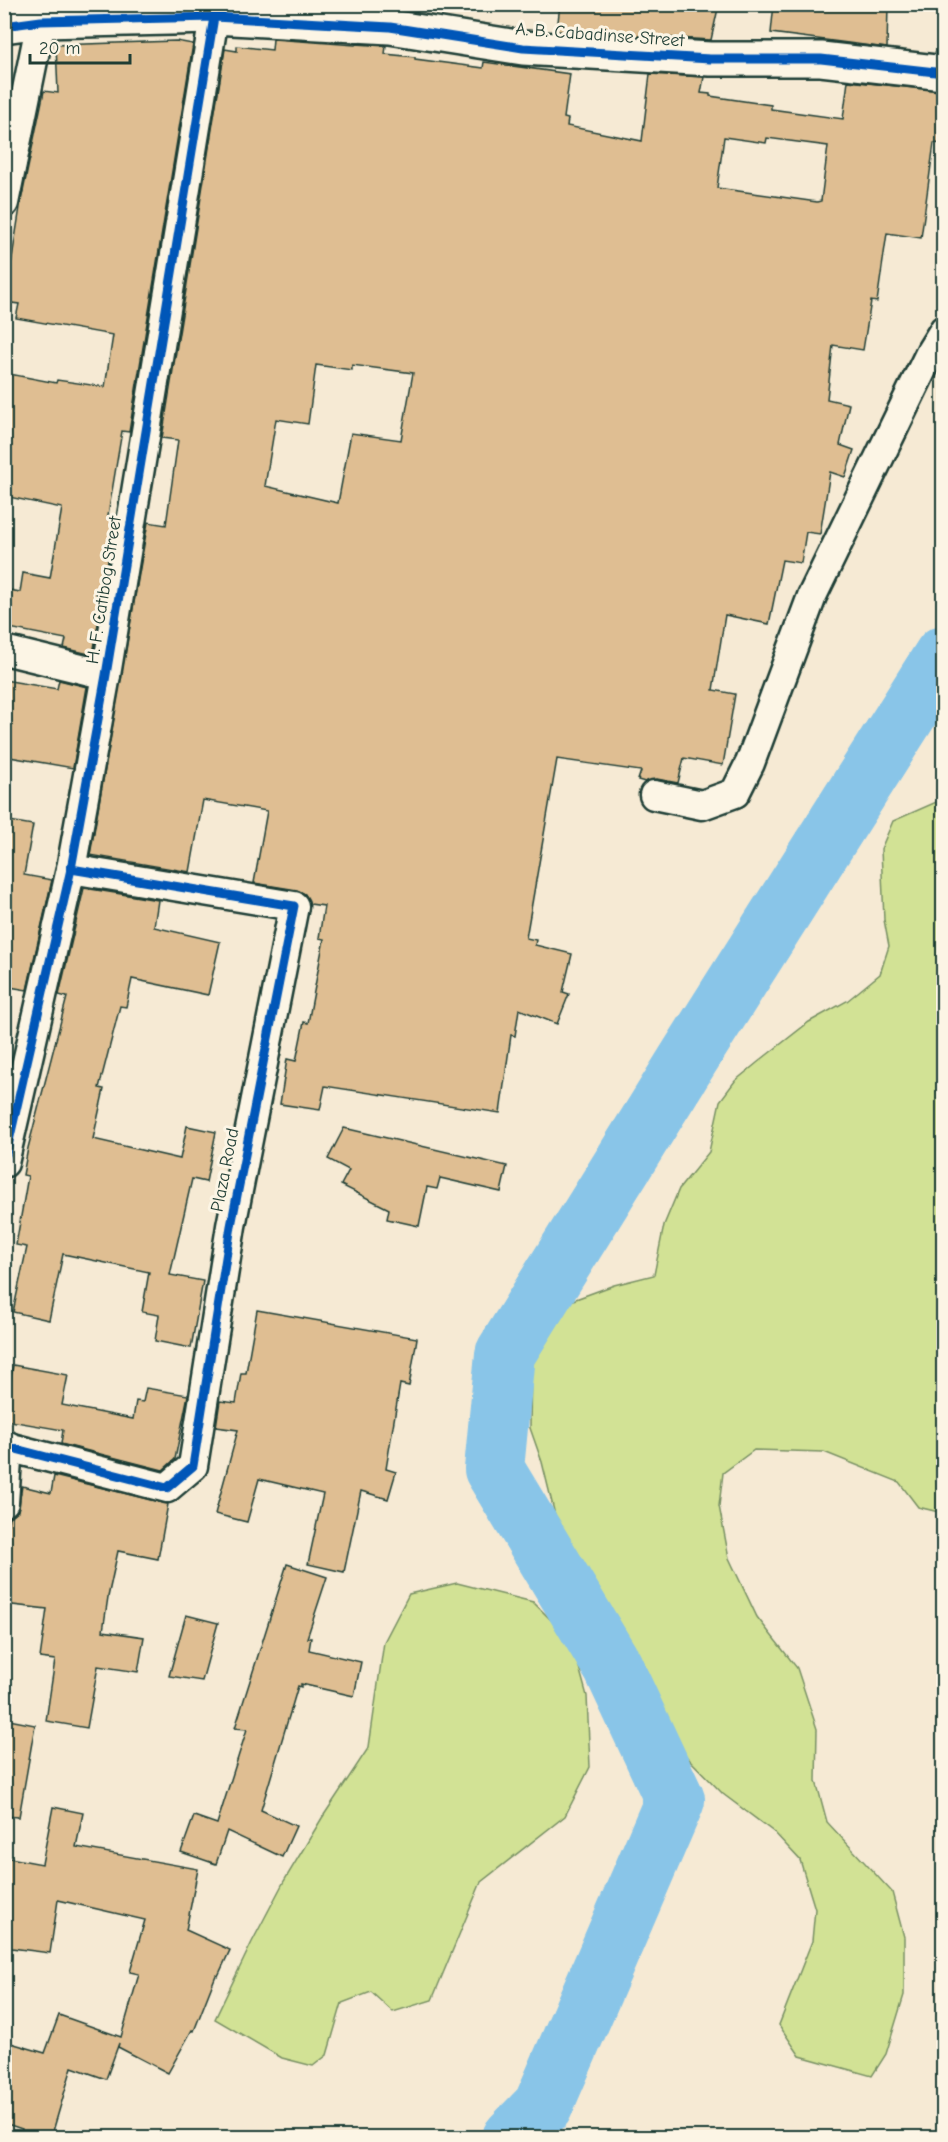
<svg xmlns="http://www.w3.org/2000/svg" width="948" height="2142" viewBox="0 0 948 2142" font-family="'Comic Neue',sans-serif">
	<rect width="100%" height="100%" fill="#f6ead4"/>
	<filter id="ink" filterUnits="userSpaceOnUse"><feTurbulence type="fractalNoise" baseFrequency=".0167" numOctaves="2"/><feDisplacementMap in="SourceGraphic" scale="12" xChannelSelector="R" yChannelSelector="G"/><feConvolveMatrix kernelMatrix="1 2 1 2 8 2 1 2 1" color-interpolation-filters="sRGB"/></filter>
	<g filter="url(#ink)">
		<g fill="#d2e295" stroke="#789064" stroke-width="1.5">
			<polygon points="941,800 943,800 943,1513 918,1507 899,1482 824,1452 754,1450 723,1473 719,1506 729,1558 757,1617 797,1668 817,1729 816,1781 827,1822 892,1892 904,1937 904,1995 886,2054 872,2076 800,2056 779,2025 812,1941 815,1909 800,1860 775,1833 723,1794 685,1755 656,1694 576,1565 556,1519 542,1462 530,1428 531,1363 540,1336 565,1303 614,1285 654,1275 664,1225 679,1189 709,1152 720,1101 735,1081 763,1058 809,1022 847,1001 880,974 889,946 884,920 881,849 893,821"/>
			<polygon points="457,1583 533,1602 562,1631 579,1667 587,1696 590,1767 565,1816 481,1882 432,2000 393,2012 371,1992 342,2003 327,2055 313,2066 282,2058 215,2019 252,1942 284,1881 322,1818 369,1747 384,1642 409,1594"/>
		</g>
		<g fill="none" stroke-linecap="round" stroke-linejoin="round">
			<polyline stroke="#89c5e8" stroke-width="60" points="512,2138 543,2106 675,1800 613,1667 494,1469 505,1354 689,1058 944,655"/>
		</g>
		<g fill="#dfbe92" stroke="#1f3d34" stroke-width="1.5" fill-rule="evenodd">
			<polygon points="560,4 719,4 711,40 557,31"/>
			<polygon points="774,4 888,4 887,48 771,33"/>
			<path d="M273 39 355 45 356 44 386 46 385 54 415 57V59L483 68 484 62 570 74 564 118 568 119 567 126 642 141 650 74 704 77 701 93 710 94V96L771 105V109L843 119 848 81 944 91V144L934 143 921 238 887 233 877 302 871 301 863 350 833 345 827 399 849 404 840 445 854 450 845 477 830 472 820 534 806 532 801 563 782 560 769 624 725 615 713 690 735 694 723 765 684 758 678 783 657 779 645 782 638 780 641 771 557 759 526 938 536 940 535 945 572 954 563 992 569 994 557 1024 519 1009 515 1036 511 1035 500 1113 325 1086 320 1110 280 1104 287 1059 296 1061 304 1022 308 1023 324 939 319 938 324 906 310 904 305 894 297 890 254 883 267 811 203 800 190 872 90 855 148 522 166 525 178 440 162 438 225 49 237 51V46L272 50ZM724 137 766 143 767 138 828 146 821 201 817 202 717 188ZM316 365 352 370V365L413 373 401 440 351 433 338 503 265 486 276 419 308 424Z"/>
			<polygon points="176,41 193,44 129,432 122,431 108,515 115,516 93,655 64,648 66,639 4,627 4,589 20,592 23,573 50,578 62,508 4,496 4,373 56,383 57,380 105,387 113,335 16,318 19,304 4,302 4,270 10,271 21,201 44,91 58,93 56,45"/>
			<polygon points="4,680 57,689 59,680 87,687 73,768 4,756"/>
			<polygon points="4,820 33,825 24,875 52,880 27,990 4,986"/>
			<polygon points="84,888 158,900 154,927 220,942 208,995 132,979 126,1007 120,1006 99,1088 104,1089 93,1139 180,1159 187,1126 216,1132 206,1182 192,1179 170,1275 203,1281 191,1348 155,1341 159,1315 142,1312 149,1272 63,1254 49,1320 13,1312 27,1247 16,1245 28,1176 23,1175 28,1148 67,997 59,995"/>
			<polygon points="344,1128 507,1166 501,1192 440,1178 437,1189 427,1187 419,1226 387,1219 389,1209 341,1185 349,1170 328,1159"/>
			<polygon points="257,1310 417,1338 409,1386 400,1384 386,1469 396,1472 388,1499 361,1491 344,1572 308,1564 323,1494 259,1479 247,1522 215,1514 238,1430 216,1427 220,1401 236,1403 241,1373 246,1373"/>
			<polygon points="13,1365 68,1375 62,1405 133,1419 136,1401 143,1402 146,1388 188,1395 175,1459 163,1470 61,1444 63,1430 4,1420"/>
			<polygon points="54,1476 168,1504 158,1559 118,1551 108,1597 103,1631 144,1637 138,1672 98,1666 87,1728 46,1721 55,1660 40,1658 47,1609 4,1604 10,1555 4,1554 9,1517 18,1511 22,1486 51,1493"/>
			<polygon points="287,1564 327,1577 307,1638 311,1638 309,1650 361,1662 354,1696 301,1684 301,1687 298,1686 261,1810 296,1826 282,1857 227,1831 216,1864 181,1852 194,1816 217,1824 247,1729 235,1728"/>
			<polygon points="186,1615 218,1623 202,1681 169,1676"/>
			<polygon points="4,1719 35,1725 19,1817 4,1816"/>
			<polygon points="53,1807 83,1813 76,1847 198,1869 186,1930 230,1950 218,1976 216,1975 194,2031 192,2030 168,2073 118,2047 119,2043 106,2079 72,2067 51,2138 20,2138 22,2129 4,2123 4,2041 45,2053 59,2015 121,2037 139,1974 130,1972 145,1920 58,1900 50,1953 4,1947 4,1857 42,1864"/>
		</g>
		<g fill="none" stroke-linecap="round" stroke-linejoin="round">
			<g stroke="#1f3d34" stroke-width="33">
				<g id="street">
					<polyline points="4,203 41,21"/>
					<polyline points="4,650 106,675"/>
					<polyline points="654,795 702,805 735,793 750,763 812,596 931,351 944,330"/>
					<polyline points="4,1163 71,869 106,675 214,17"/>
					<polyline points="4,1446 167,1488 193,1466 231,1226 294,906 71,869"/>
					<polyline points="4,1502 8,1446"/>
				</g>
			</g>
			<g stroke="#1f3d34" stroke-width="38">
				<polyline id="secondary" points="4,26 41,21 214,17 390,27 523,48 710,59 821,59 944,73"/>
			</g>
			<use href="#street" stroke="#fcf5e5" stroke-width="28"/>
			<use href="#secondary" stroke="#fcf5e5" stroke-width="33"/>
			<g stroke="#fcf5e5" stroke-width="13">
				<g id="cycleway">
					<polyline points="4,26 41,21 214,17 390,27 523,48 710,59 821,59 944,73"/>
					<polyline points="4,1163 71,869 106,675 214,17"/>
					<polyline points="4,1446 167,1488 193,1466 231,1226 294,906 71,869"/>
				</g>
			</g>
			<use href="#cycleway" stroke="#0057b8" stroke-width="9"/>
		</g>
	</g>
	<g text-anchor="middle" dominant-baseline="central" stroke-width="6" stroke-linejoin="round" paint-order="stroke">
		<g font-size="18" fill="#1f3d34" stroke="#fcf5e5">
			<text transform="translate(600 35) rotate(4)">A. B. Cabadinse Street</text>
			<text transform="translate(104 590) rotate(-81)">H. F. Catibog Street</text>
			<text transform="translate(225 1170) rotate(-79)">Plaza Road</text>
		</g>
	</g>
	<rect width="948" height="2142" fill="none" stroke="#fcf5e5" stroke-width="24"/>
	<rect x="12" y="12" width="924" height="2118" fill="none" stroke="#1f3d34" stroke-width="2" filter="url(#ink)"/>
	<path d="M30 54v9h100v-9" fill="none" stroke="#1f3d34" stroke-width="3"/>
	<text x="39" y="54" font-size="18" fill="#1f3d34" stroke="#fcf5e5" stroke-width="4.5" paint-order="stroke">20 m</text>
</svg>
